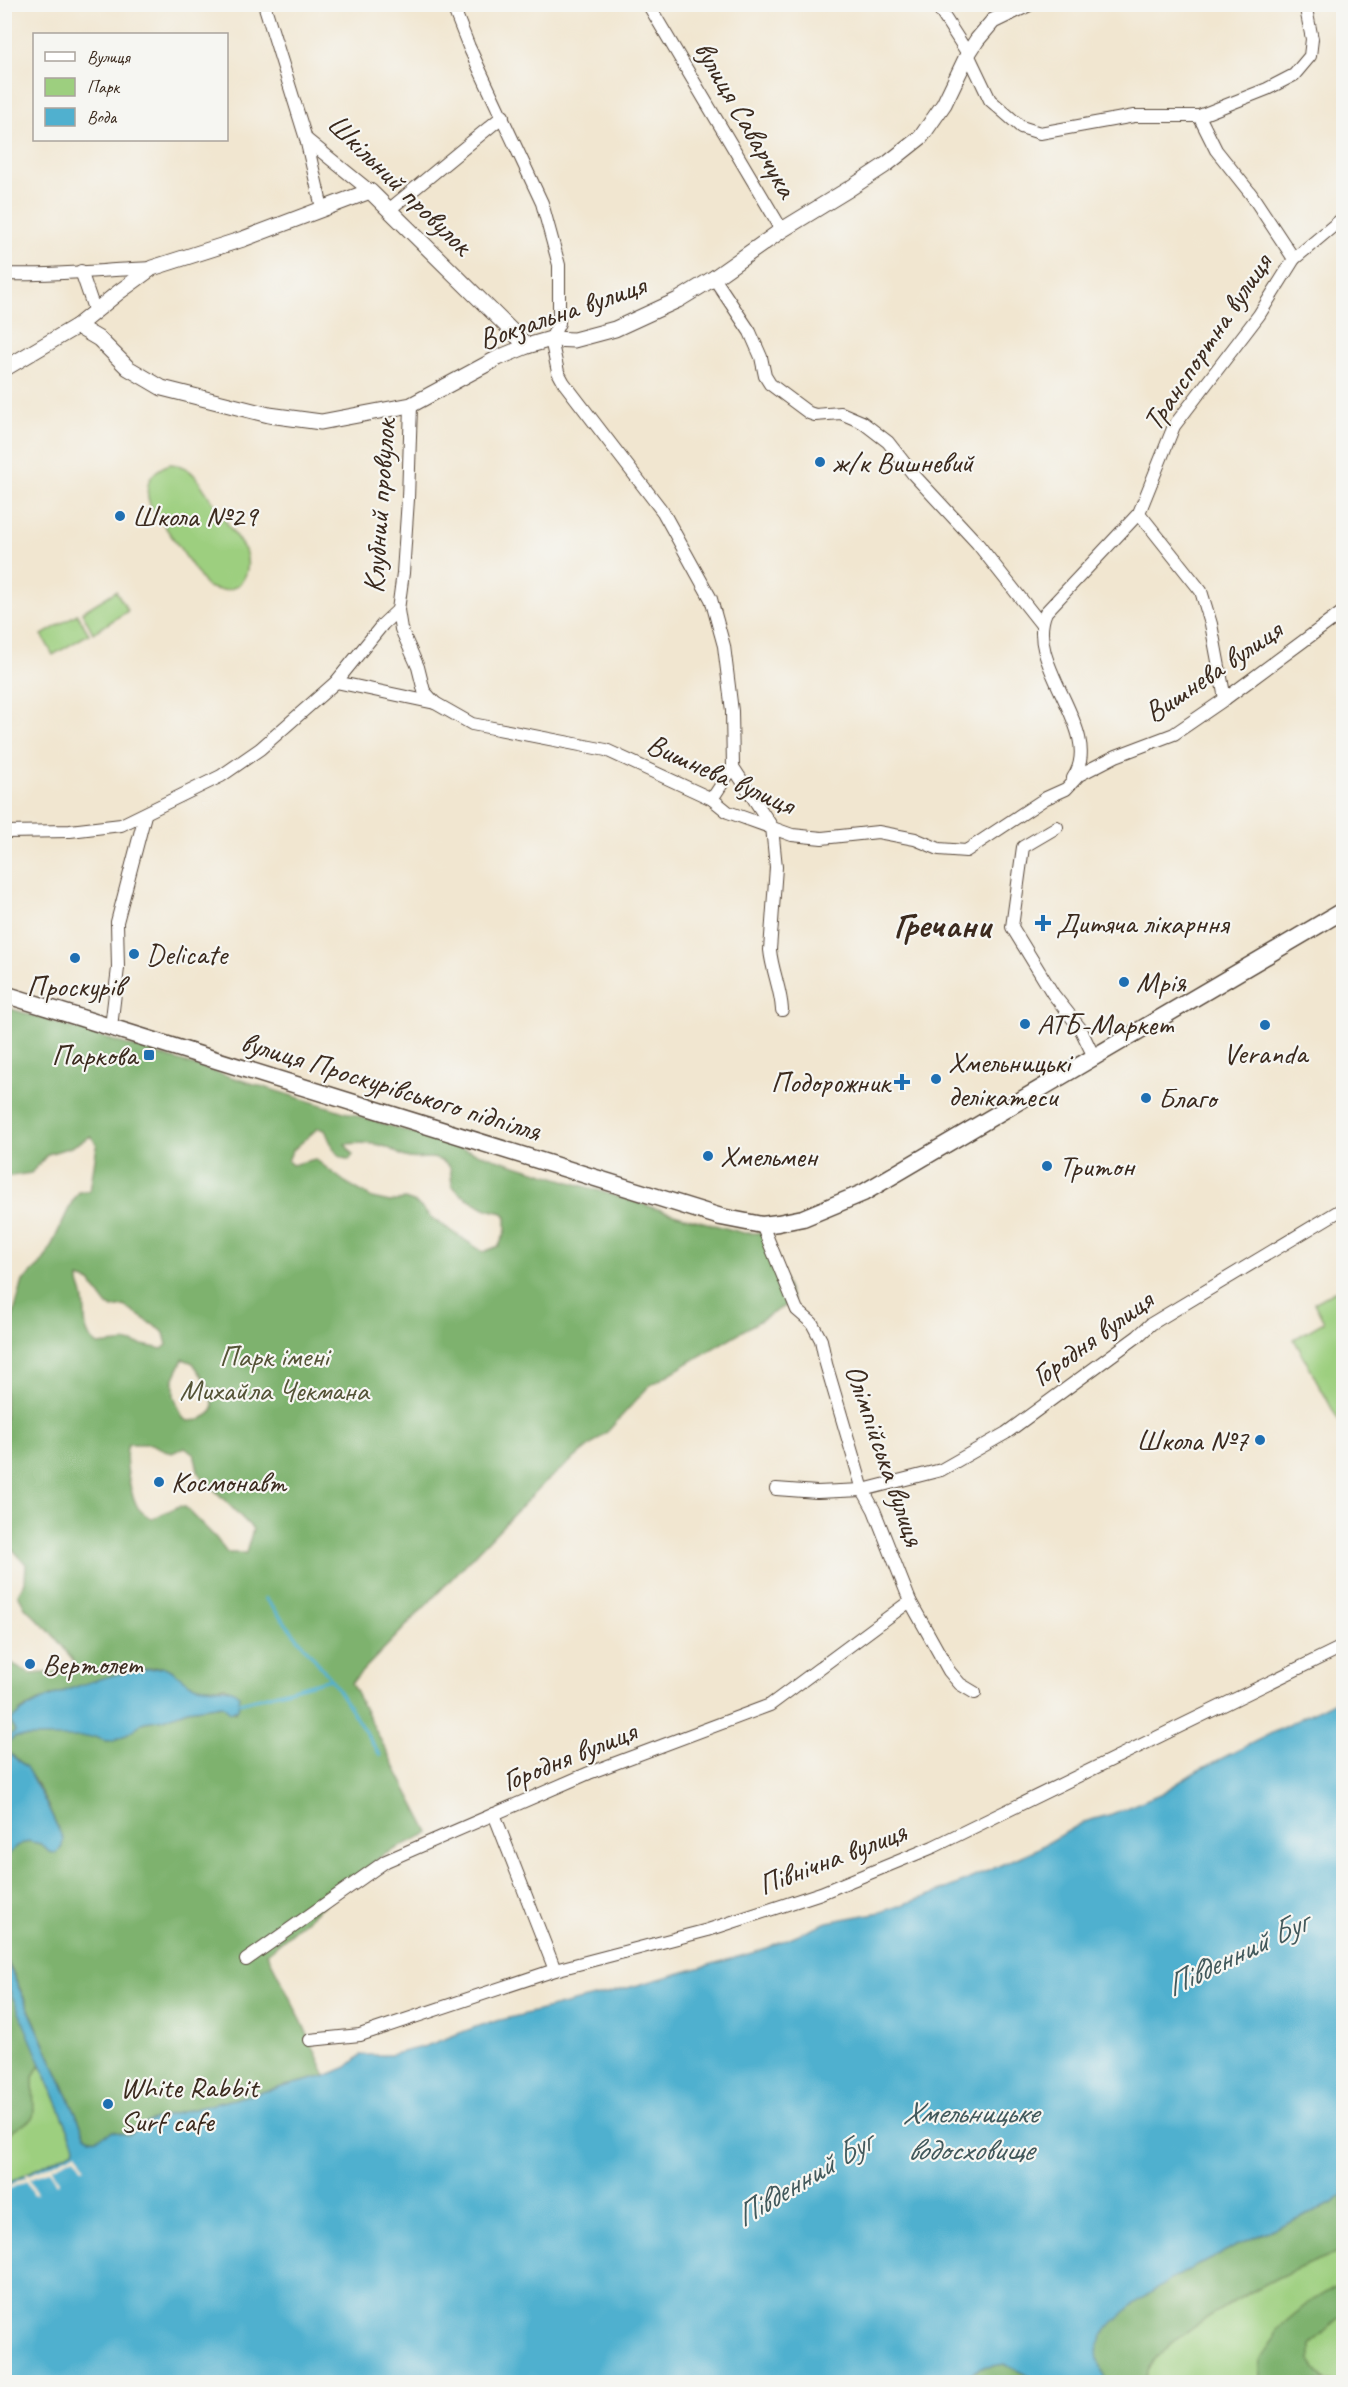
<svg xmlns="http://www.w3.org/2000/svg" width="1348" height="2387" viewBox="0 0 1348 2387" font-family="Caveat,sans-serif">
	<rect width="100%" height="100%" fill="#f6f6f2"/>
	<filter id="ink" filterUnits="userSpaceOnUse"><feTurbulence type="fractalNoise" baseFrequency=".0167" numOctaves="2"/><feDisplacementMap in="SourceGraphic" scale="12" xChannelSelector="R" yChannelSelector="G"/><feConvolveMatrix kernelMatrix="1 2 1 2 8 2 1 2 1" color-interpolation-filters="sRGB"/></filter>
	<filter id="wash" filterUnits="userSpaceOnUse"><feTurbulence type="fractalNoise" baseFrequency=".008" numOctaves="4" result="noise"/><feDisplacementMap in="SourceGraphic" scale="24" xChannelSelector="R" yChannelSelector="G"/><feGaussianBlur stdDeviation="1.35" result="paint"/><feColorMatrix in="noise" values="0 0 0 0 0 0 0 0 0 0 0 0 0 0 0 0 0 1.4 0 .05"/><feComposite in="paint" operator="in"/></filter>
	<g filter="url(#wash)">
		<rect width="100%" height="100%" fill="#f1e6d0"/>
		<g fill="#9dcf7f" stroke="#6c7c4e" stroke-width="1.5">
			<path d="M170 464C182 465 188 468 196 477L245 550C255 579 233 599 206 586L150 505C143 485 150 471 170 464Z"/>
			<polygon points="116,591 128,611 93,633 82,612"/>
			<polygon points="77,614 89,634 53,655 42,635"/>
			<polygon points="1343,1287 1343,1429 1294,1339 1324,1322 1314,1303"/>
			<polygon points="4,1979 75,2145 74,2150 5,2185"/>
			<polygon points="1343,2195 1343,2382 1107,2382 1331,2204"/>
		</g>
		<g fill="#7eb26e" stroke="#5c6e46" stroke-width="1.5" fill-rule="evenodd">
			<path d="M5 1007 677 1215 744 1233H766L793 1301 649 1386 608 1431 544 1483 351 1683 429 1833 383 1855 267 1953 302 2022 326 2076 161 2117 146 2123 130 2135 113 2131 99 2139 87 2137 85 2134 5 1955V1859L16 1846 28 1841 41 1844 49 1852 58 1828C45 1800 33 1767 6 1751L5 1744 15 1737 32 1736H95L106 1741 122 1737 144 1722 164 1719 187 1710 223 1705 235 1712 240 1703 225 1686C211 1688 198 1689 185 1681 177 1676 173 1668 162 1667 132 1667 48 1693 22 1710 17 1713 15 1720 12 1725L15 1732 5 1740V1659L30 1674 73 1671 74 1661 55 1637 25 1607 18 1594 25 1582 26 1564 5 1541V1344L23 1281 40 1265 47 1255 72 1202 79 1192 90 1191 97 1145 91 1136 71 1147 48 1154 31 1173 5 1177ZM318 1128 325 1130C331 1142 333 1156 349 1160L353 1155 345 1144C357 1143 371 1142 383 1146 391 1148 397 1154 405 1157 422 1163 431 1150 450 1167L452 1185 460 1194 486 1209 503 1213 506 1217V1230L499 1246 483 1252 433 1219 416 1203 405 1199 390 1202 372 1198 345 1182 315 1159 292 1165 288 1161 292 1151ZM79 1278 90 1282 107 1305 113 1308 124 1306 160 1329 164 1333 167 1345 162 1349 128 1342 98 1345C79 1332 88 1315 83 1296 82 1289 78 1285 79 1278ZM183 1359 193 1363 212 1391 213 1409 210 1414 200 1420 188 1421 183 1418 174 1396V1378ZM128 1444H151L172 1453 185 1447 194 1454 199 1474 253 1529 246 1553H227L216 1538 185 1507 179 1506 152 1519C146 1515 140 1512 137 1506 130 1492 123 1459 128 1444Z"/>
			<polygon points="4,1979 42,2062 33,2076 34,2114 32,2119 5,2136"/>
			<path d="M1343 2195V2250C1322 2259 1300 2267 1279 2277 1250 2292 1144 2347 1146 2382H1107C1102 2373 1095 2359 1097 2348 1110 2294 1281 2225 1331 2204Z"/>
			<polygon points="1343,2282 1343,2316 1341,2316 1311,2345 1311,2360 1326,2382 1259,2382 1261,2358 1274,2339 1277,2329 1308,2303"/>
			<polygon points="1004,2364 1031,2377 1026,2382 953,2382 982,2368"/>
		</g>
		<g fill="#50b0cf" stroke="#466d76" stroke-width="1.5">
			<path d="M164 1667C176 1670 182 1681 194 1685 211 1691 226 1682 240 1696L238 1709 230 1712 222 1705 187 1710 164 1719 144 1722 122 1737 113 1740 106 1741 95 1737H15L5 1745V1740L15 1732 11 1721C26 1700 105 1676 132 1671 142 1669 154 1669 164 1667Z"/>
			<path d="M1343 1697V2195L1331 2204C1281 2225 1110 2294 1098 2348 1095 2359 1102 2373 1107 2382H1035L1031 2377 1004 2364 982 2368 953 2382H5V2185L74 2150 75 2145 5 1979 4 1955 85 2134C93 2144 103 2135 113 2131L128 2135 146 2123 161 2117 326 2076 347 2067 361 2055H390L426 2046 481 2025 606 1994 759 1951 827 1922 881 1912 922 1898 956 1885 1037 1849 1084 1822 1112 1814 1162 1793 1197 1771Z"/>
			<polygon points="5,1750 26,1767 46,1803 63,1839 62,1847 56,1853 49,1852 41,1844 28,1841 16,1846 5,1859"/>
		</g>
		<polygon fill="#f1e6d0" points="77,2152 85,2168 82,2169 75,2157 52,2168 59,2182 57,2184 50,2170 30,2179 37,2194 34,2195 27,2181 5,2191 5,2187 26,2177 26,2173 29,2175"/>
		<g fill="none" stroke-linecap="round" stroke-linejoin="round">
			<g stroke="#50b0cf" stroke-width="3">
				<polyline points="265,1598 331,1679"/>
				<polyline points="240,1703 331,1679 380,1755"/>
			</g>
		</g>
	</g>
	<g filter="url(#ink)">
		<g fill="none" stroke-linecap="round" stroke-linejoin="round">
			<g stroke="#564639" stroke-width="14">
				<g id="minor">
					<polyline points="264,4 306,139 322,208"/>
					<path d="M452 4 469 47 542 203 559 265V323L551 339 558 372 564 383 663 512 711 599 724 646 732 711 733 767 772 827 776 867 770 950C772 971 781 989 782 1010"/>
					<polyline points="648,4 782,230"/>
					<polyline points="936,4 968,54 990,100 1021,127 1040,133 1134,116 1199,116 1267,89 1294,75 1310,56 1312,39 1305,4"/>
					<polyline points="1199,116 1216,150 1251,194 1294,259"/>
					<polyline points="306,139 370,191"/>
					<polyline points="390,209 503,116"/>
					<polyline points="81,271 95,312"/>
					<path d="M4 274C54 276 103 270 152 268"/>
					<polyline points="714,278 750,332 761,357 765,376 770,384 809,413 815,415 841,413 862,422 888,442 913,474 977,543 1041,624"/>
					<polyline points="411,405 408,499 403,573 398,610 401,629 418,667 424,691 435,703"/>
					<polyline points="1139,513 1201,591 1211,624 1225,699"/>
					<polyline points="336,682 435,703 472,724 606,750 712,799 728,812 792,835 822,838 878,832 915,839 939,849 966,851 1046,798 1066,789 1079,775 1116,756 1174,734 1225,699 1344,611"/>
					<path d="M1073 778C1106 731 1023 665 1046 612L1139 513 1174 426 1259 315 1294 259 1344 217"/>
					<polyline points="712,799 733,767"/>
					<polyline points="1057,827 1023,847 1012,927 1053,994 1080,1028 1094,1057"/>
					<polyline points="4,832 70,831 121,825 221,776 260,749 336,682 383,624 398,610"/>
					<polyline points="111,1027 118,968 117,922 145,815"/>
					<polyline points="762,1225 797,1310 812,1323 821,1340 826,1364 863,1490 874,1510 910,1601 949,1671 960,1684 975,1693"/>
					<polyline points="776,1489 817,1492 863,1490 941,1470 1006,1433 1138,1336 1151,1324 1344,1208"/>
					<polyline points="494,1814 555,1970"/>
					<polyline points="246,1960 386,1861 589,1773 770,1705 910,1601"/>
					<polyline points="310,2040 360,2035 555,1970 708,1930 821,1893 933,1847 1344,1646"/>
				</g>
			</g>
			<g stroke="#564639" stroke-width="17">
				<g id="tertiary">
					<polyline points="77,326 99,339 128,368 162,388 269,415 321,422 411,405 498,358 527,346 551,339 574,340 615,329 678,300 714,278 782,230 849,189 887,164 921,137 944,104 968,54 977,40 993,21 1028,4"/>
					<polyline points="4,369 77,326 119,292 152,268 243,239 370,191 527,346"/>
				</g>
			</g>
			<g stroke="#564639" stroke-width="19">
				<polyline id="secondary" points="4,994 721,1217 762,1225 778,1223 803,1218 863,1193 1344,910"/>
			</g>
			<use href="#minor" stroke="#fff" stroke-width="12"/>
			<use href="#tertiary" stroke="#fff" stroke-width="15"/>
			<use href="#secondary" stroke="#fff" stroke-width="16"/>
		</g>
	</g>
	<g fill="#1f6fb2" stroke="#f6f6f2" stroke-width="2">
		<circle cx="820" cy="462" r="6"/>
		<circle cx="120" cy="516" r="6"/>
		<path d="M1040 914h6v6h6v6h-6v6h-6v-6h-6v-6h6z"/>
		<circle cx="134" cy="954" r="6"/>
		<circle cx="75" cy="958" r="6"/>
		<circle cx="1124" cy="982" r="6"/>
		<circle cx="1025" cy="1024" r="6"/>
		<circle cx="1265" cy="1025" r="6"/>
		<rect x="143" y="1049" width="12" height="12" rx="3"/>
		<circle cx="936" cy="1079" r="6"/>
		<path d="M899 1073h6v6h6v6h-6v6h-6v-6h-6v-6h6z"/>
		<circle cx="1146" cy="1098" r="6"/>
		<circle cx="708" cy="1156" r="6"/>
		<circle cx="1047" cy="1166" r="6"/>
		<circle cx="1260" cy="1440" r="6"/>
		<circle cx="159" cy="1482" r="6"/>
		<circle cx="30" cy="1664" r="6"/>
		<circle cx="108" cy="2104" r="6"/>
	</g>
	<g text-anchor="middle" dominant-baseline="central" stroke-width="4.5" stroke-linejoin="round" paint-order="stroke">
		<g font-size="30" fill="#3b2a1e" stroke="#f6f6f2">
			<text transform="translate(746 119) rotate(60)">вулиця Саварчука</text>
			<text transform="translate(400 184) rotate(44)">Шкільний провулок</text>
			<text transform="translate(562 312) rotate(-19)">Вокзальна вулиця</text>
			<text transform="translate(1207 342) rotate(-56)">Транспортна вулиця</text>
			<text transform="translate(379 506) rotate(-86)">Клубний провулок</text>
			<text transform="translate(1213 671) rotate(-34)">Вишнева вулиця</text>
			<text transform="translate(721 774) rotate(24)">Вишнева вулиця</text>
			<text transform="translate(391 1086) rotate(17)">вулиця Проскурівського підпілля</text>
			<text transform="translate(1092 1338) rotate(-36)">Городня вулиця</text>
			<text transform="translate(885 1455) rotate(71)">Олімпійська вулиця</text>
			<text transform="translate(569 1756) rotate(-22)">Городня вулиця</text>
			<text transform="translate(832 1858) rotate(-21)">Північна вулиця</text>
		</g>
		<g font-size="30" fill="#3b2a1e" stroke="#f6f6f2" text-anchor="start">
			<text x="832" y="462">ж/к Вишневий</text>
			<text x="132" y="516">Школа №29</text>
			<text x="1056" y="923">Дитяча лікарння</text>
			<text x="146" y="954">Delicate</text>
			<text x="1136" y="982">Мрія</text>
			<text x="75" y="986" text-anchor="middle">Проскурів</text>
			<text x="1037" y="1024">АТБ-Маркет</text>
			<text x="1265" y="1053" text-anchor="middle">Veranda</text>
			<text x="137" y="1055" text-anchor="end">Паркова</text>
			<text x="948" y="1062">Хмельницькі<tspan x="948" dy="34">делікатеси</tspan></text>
			<text x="890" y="1082" text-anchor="end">Подорожник</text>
			<text x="1158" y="1098">Благо</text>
			<text x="720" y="1156">Хмельмен</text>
			<text x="1059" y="1166">Тритон</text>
			<text x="1248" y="1440" text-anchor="end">Школа №7</text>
			<text x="171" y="1482">Космонавт</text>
			<text x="42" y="1664">Вертолет</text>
			<text x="120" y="2087">White Rabbit<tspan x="120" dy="34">Surf cafe</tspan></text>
		</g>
		<g font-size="30" fill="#545336" stroke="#f6f6f2">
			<text x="274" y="1356">Парк імені<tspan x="274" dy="34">Михайла Чекмана</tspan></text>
		</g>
		<g font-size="32" font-style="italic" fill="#42595c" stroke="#f6f6f2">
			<text transform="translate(1236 1954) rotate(-26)">Південний Буг</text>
			<text x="970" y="2112">Хмельницьке<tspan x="970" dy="37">водосховище</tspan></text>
			<text transform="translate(803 2179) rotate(-31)">Південний Буг</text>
		</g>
		<g font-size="36" font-weight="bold" fill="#3b2a1e" stroke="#f6f6f2">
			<text x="942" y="925">Гречани</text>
		</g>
	</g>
	<rect width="1348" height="2387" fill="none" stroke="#f6f6f2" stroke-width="24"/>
	<rect x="33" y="33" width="195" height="108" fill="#f6f6f2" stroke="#aba49d" stroke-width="1.5"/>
	<rect x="45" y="52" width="30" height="9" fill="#ffffff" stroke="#aba49d" stroke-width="1.5"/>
	<text x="87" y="63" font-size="18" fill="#3b2a1e">Вулиця</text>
	<rect x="45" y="78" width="30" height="18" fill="#9dcf7f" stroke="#aba49d" stroke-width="1.5"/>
	<text x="87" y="93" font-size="18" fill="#3b2a1e">Парк</text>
	<rect x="45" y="108" width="30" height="18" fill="#50b0cf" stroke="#aba49d" stroke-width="1.5"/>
	<text x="87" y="123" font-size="18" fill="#3b2a1e">Вода</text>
</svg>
